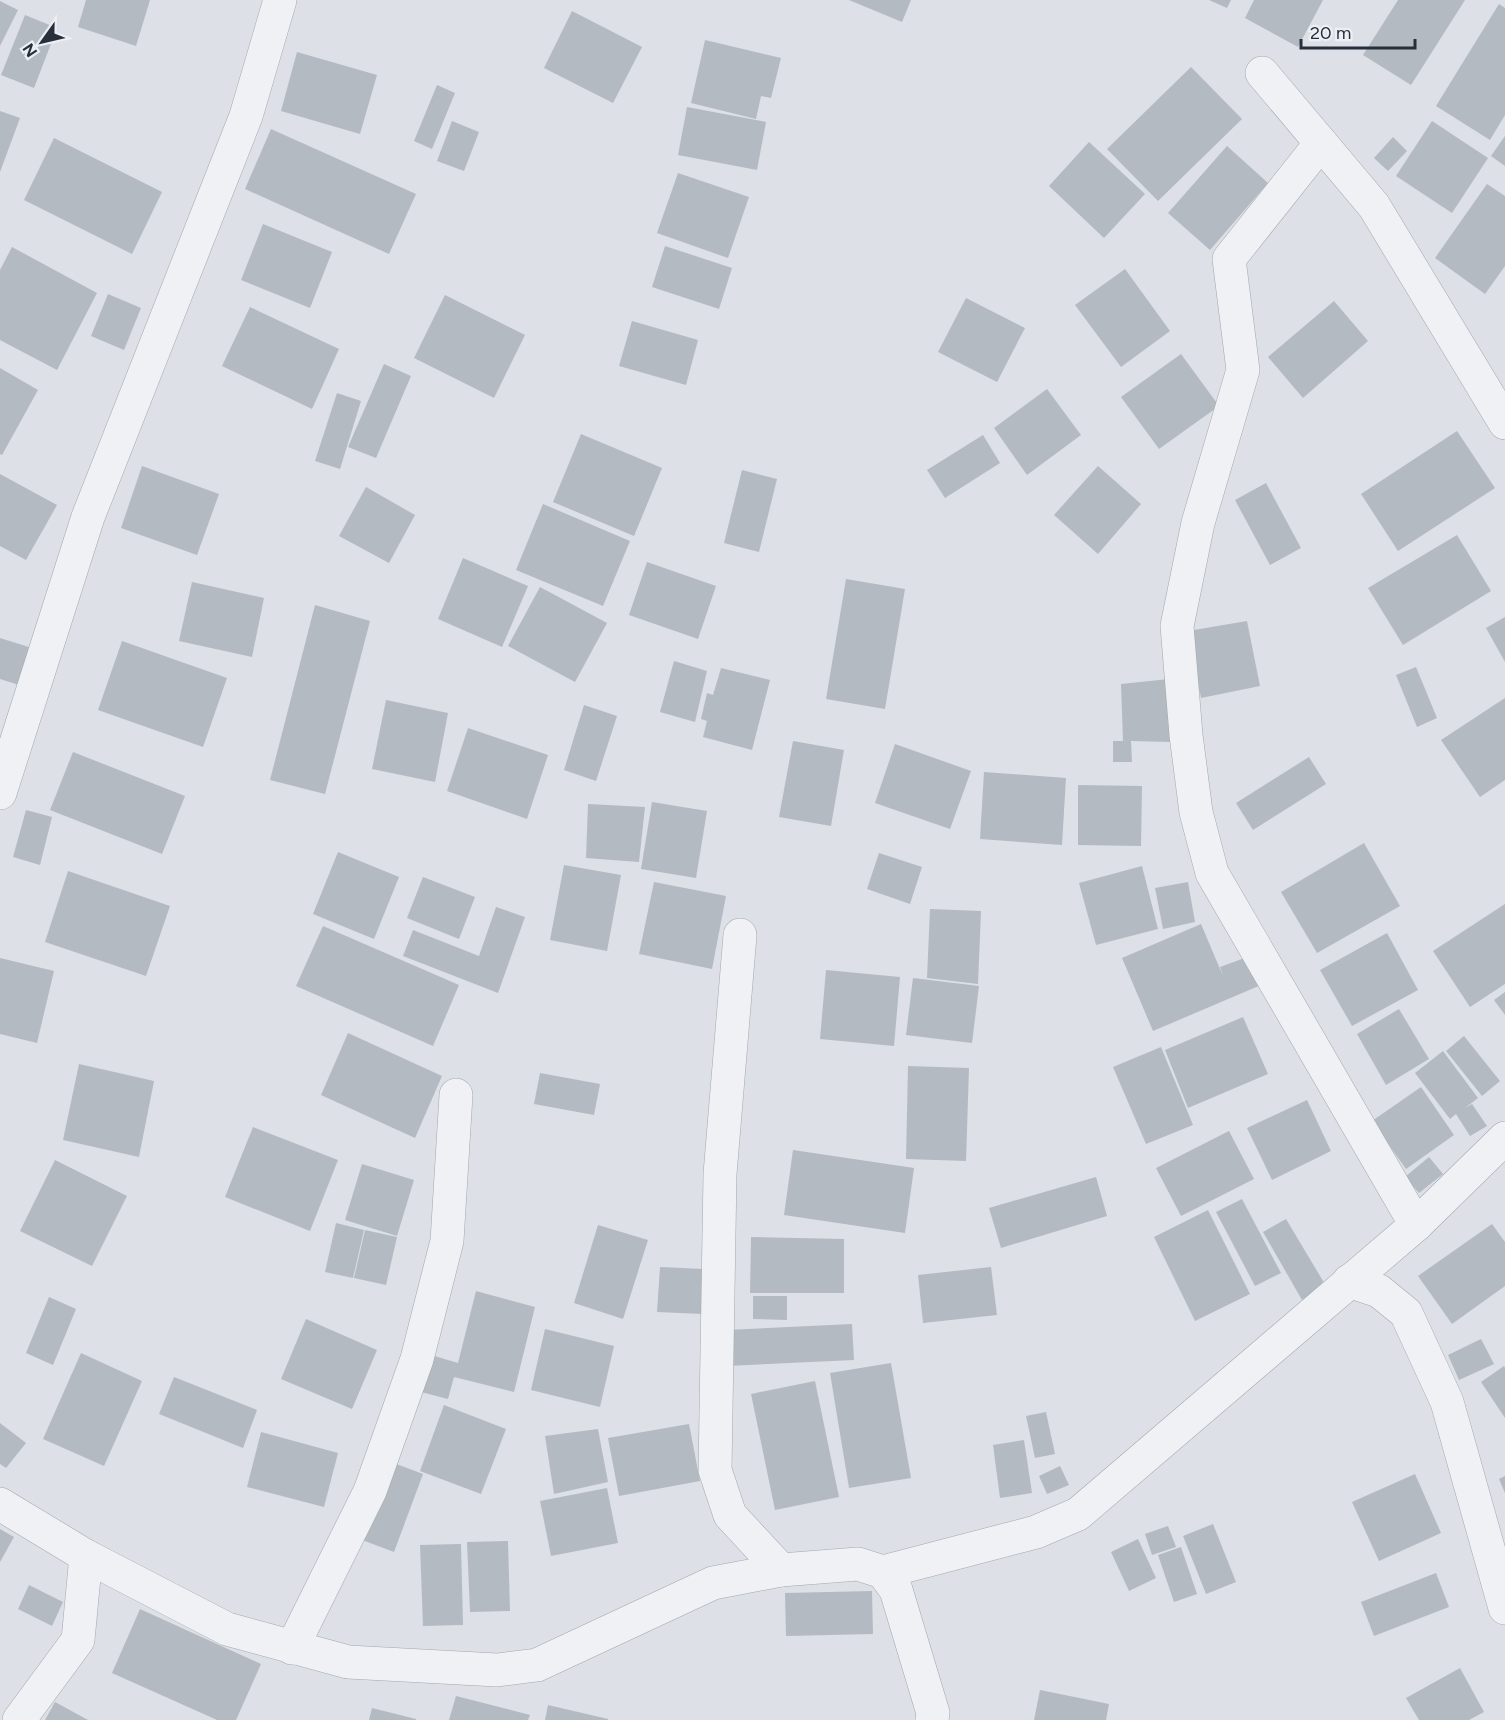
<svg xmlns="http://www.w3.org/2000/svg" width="1505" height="1720" viewBox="0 0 1505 1720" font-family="Figtree,sans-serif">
	<rect width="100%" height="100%" fill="#dde0e6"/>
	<g fill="#b4bac2">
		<polygon points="86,0 150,0 136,46 78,27"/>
		<polygon points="849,0 911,0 902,22"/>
		<polygon points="1209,0 1231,0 1227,8"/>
		<polygon points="1254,0 1323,0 1298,47 1245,18"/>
		<polygon points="1398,0 1465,0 1411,85 1363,55"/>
		<polygon points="0,1 18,10 0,46"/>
		<polygon points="1499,4 1505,8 1505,115 1490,140 1436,106"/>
		<polygon points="572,11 642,47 613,103 544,68"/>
		<polygon points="25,15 57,28 34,88 1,75"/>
		<polygon points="705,40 781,58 771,98 761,96 756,119 691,103"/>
		<polygon points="297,52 377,75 360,134 281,111"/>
		<polygon points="1191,67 1242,119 1158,201 1107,149"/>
		<polygon points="437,85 455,93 432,149 414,141"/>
		<polygon points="687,107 766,122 757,170 678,155"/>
		<polygon points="0,111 20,118 0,172"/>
		<polygon points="452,121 479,132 464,171 437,161"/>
		<polygon points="1432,121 1488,158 1452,213 1396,176"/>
		<polygon points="271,129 416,194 389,254 245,189"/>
		<polygon points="1505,136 1505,166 1491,156"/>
		<polygon points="1393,137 1407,151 1388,171 1374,158"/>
		<polygon points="54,138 162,192 132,254 24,200"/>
		<polygon points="1089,142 1145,194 1104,238 1049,186"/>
		<polygon points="1227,146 1268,183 1210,250 1168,213"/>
		<polygon points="678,173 749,197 728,258 657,233"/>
		<polygon points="1487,184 1505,196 1505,266 1485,294 1435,258"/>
		<polygon points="263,224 332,252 310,308 241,280"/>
		<polygon points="665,246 732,268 719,309 652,287"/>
		<polygon points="12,247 97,293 57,370 0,340 0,270"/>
		<polygon points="1125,269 1170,331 1121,367 1075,305"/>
		<polygon points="108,294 141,308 124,350 91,336"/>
		<polygon points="445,295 525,335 494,398 414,358"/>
		<polygon points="966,298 1025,328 997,382 938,352"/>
		<polygon points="1334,301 1368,341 1303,398 1268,357"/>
		<polygon points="250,307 339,349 312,409 222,366"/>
		<polygon points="632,321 698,340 686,385 619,366"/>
		<polygon points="1181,354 1219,406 1159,449 1121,397"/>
		<polygon points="384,364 411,376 376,458 348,447"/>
		<polygon points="0,368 38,390 2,455 0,454"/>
		<polygon points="1047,389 1081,435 1027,475 994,428"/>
		<polygon points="337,393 361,401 340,469 315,461"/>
		<polygon points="1457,431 1495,488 1398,551 1361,494"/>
		<polygon points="581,434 662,468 634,536 553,502"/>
		<polygon points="983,435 1000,463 945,498 927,470"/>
		<polygon points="142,466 219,494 197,555 121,528"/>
		<polygon points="1098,466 1141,504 1098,554 1054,515"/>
		<polygon points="742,470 777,479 759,552 724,543"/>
		<polygon points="0,474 57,505 26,560 0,546"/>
		<polygon points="1266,483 1301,548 1270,565 1235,500"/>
		<polygon points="366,487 415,515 389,563 339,536"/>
		<polygon points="543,504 630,541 603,606 516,570"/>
		<polygon points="1457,535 1491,591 1403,645 1368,588"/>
		<polygon points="463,558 528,586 502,647 438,619"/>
		<polygon points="647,562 716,586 698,639 629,615"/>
		<polygon points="846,579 905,589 885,709 826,699"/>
		<polygon points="192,582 264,598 252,657 179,641"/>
		<polygon points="540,587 607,623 575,682 508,646"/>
		<polygon points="315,605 370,621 325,794 270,780"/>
		<polygon points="1505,617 1505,662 1486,628"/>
		<polygon points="1247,621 1260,686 1201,698 1188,631"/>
		<polygon points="0,638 32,648 19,685 0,679"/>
		<polygon points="122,641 227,678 203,747 98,710"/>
		<polygon points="674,661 707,671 695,722 660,712"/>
		<polygon points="1416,667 1437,718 1417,727 1396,675"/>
		<polygon points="721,668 770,680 752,750 703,737 707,721 701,719 707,693 713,695"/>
		<polygon points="1169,679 1170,742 1131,741 1132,762 1113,762 1113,741 1123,741 1121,684"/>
		<polygon points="1505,698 1505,780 1480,797 1441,740"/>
		<polygon points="386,700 448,713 435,782 372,769"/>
		<polygon points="584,705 617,716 596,781 564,770"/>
		<polygon points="468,728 548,755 527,819 447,791"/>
		<polygon points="793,741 844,750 831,826 779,817"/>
		<polygon points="895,744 971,771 950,829 875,803"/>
		<polygon points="73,752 185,796 162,854 50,810"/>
		<polygon points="1309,757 1326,784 1253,830 1236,803"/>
		<polygon points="984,772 1066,778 1062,845 980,839"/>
		<polygon points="1078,785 1142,786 1141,846 1078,845"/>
		<polygon points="652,802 707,811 696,878 641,869"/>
		<polygon points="588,804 645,807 639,862 586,858"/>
		<polygon points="26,810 52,817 40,865 13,857"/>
		<polygon points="1364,843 1400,906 1317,953 1281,892"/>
		<polygon points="338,852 399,877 374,939 313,914"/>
		<polygon points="879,853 922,867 910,904 867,889"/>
		<polygon points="564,865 621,875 607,951 550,940"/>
		<polygon points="1142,866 1158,929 1096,945 1079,883"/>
		<polygon points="68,871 170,906 146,976 45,942"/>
		<polygon points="423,877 475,897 459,939 407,918"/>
		<polygon points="654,882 726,896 712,969 639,954"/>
		<polygon points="1188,882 1195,922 1163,929 1155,888"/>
		<polygon points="1505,904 1505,984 1470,1007 1433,951"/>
		<polygon points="496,907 525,917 498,993 403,956 413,930 479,956"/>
		<polygon points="930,909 981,911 978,984 927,978"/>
		<polygon points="1201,924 1223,976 1220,967 1250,956 1261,985 1153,1031 1122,958"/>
		<polygon points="323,926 459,985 433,1046 296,986"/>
		<polygon points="1387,933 1418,990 1352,1026 1320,970"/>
		<polygon points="0,958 54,971 37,1043 0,1034"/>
		<polygon points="826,970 900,977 894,1046 820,1039"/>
		<polygon points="913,978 979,986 972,1043 906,1035"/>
		<polygon points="1505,992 1505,1015 1494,1000"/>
		<polygon points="1399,1009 1429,1059 1386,1085 1357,1034"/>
		<polygon points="1243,1017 1268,1074 1188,1108 1165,1050"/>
		<polygon points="348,1033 442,1076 415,1138 321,1095"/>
		<polygon points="1464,1036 1500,1081 1482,1096 1446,1051"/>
		<polygon points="1161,1047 1193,1125 1146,1144 1113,1067"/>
		<polygon points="1443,1051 1478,1098 1465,1108 1472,1104 1487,1126 1470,1136 1456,1114 1450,1119 1415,1073"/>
		<polygon points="79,1064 154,1081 139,1157 63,1140"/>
		<polygon points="908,1066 969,1068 966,1161 906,1159"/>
		<polygon points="540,1073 600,1084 594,1115 534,1104"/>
		<polygon points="1421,1087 1454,1135 1406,1169 1372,1121"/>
		<polygon points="1307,1100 1331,1151 1272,1180 1247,1128"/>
		<polygon points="253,1127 338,1160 310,1231 225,1197"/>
		<polygon points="1229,1131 1254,1179 1181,1216 1156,1168"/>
		<polygon points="793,1150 914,1168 905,1233 784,1215"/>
		<polygon points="1429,1157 1443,1174 1419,1193 1405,1177"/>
		<polygon points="55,1160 127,1196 92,1266 20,1231"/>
		<polygon points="362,1164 414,1180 397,1236 345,1220"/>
		<polygon points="1096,1177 1107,1216 1001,1248 989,1208"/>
		<polygon points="1242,1199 1281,1273 1255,1286 1216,1212"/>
		<polygon points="1208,1210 1250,1294 1195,1321 1154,1237"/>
		<polygon points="1286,1219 1326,1286 1302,1300 1263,1232"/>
		<polygon points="336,1223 364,1230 353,1278 325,1272"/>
		<polygon points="1492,1224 1505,1242 1505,1286 1452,1324 1418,1276"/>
		<polygon points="598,1225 648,1240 623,1319 574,1303"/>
		<polygon points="365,1230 397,1237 386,1285 354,1278"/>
		<polygon points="751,1237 844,1239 844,1293 750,1293"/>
		<polygon points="660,1267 704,1269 703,1314 657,1312"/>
		<polygon points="991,1267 997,1315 923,1323 918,1275"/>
		<polygon points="476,1291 535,1307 514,1392 454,1377 448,1399 421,1392 431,1355 458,1363"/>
		<polygon points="753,1296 787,1296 787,1320 753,1319"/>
		<polygon points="49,1297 76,1309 53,1365 26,1353"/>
		<polygon points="306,1319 377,1350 352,1409 281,1379"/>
		<polygon points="852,1324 854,1360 727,1366 725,1330"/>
		<polygon points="545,1329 614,1346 600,1407 531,1390"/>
		<polygon points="1481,1339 1494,1364 1459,1380 1448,1355"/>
		<polygon points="81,1353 142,1381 104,1466 43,1439"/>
		<polygon points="891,1363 911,1478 849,1488 830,1373"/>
		<polygon points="1504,1366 1505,1368 1505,1418 1481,1382"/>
		<polygon points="174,1377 257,1410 243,1448 159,1414"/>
		<polygon points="815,1381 839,1497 775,1510 751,1394"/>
		<polygon points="444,1405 506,1429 481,1494 420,1471"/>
		<polygon points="1046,1412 1055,1454 1035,1458 1026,1416"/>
		<polygon points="0,1423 26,1443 6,1468 0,1464"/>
		<polygon points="689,1424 700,1481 619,1496 608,1438"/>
		<polygon points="598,1429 608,1482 554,1494 545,1436"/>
		<polygon points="261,1432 338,1453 324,1507 247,1487"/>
		<polygon points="1024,1440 1032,1493 1000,1498 993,1445"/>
		<polygon points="391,1462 423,1474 394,1552 362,1540"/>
		<polygon points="1060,1466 1069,1485 1047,1494 1039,1476"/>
		<polygon points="1415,1474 1441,1533 1379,1561 1352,1502"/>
		<polygon points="1505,1476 1505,1493 1499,1479"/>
		<polygon points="607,1488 618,1543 551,1556 540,1501"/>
		<polygon points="1213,1524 1236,1582 1206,1594 1183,1536"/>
		<polygon points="1168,1526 1176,1547 1152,1555 1145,1534"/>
		<polygon points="0,1529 14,1537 0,1562"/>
		<polygon points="1138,1539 1156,1578 1129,1591 1111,1552"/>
		<polygon points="508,1541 510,1611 470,1612 467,1542"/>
		<polygon points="461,1544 463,1625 423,1626 420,1545"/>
		<polygon points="1181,1547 1197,1594 1174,1602 1158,1555"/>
		<polygon points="1436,1573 1449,1607 1374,1636 1361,1602"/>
		<polygon points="29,1585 63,1602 52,1626 18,1609"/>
		<polygon points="872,1591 873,1634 786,1636 785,1593"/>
		<polygon points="140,1609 261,1664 236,1720 217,1720 112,1673"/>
		<polygon points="1460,1668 1484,1712 1469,1720 1419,1720 1406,1698"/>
		<polygon points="1040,1690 1109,1704 1106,1720 1034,1720"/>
		<polygon points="456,1696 530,1715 528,1720 449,1720"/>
		<polygon points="55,1702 88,1720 45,1720"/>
		<polygon points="548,1705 608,1719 608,1720 545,1720"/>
		<polygon points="372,1708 416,1719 416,1720 369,1720"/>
	</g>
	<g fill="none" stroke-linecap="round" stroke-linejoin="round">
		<g stroke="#a3a7af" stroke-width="34">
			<g id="street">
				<polyline points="1262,73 1374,206 1505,423"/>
				<polyline points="1321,143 1229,259 1243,370 1198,523 1177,626 1186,735 1196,812 1212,873 1416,1225"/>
				<polyline points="0,793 88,517 246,116 280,0"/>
				<polyline points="740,935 720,1174 715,1470 730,1515 781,1570"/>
				<polyline points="1349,1281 1379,1291 1406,1313 1447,1402 1505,1608"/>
				<polyline points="0,1504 86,1556 227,1629 348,1662 497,1670 537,1665 713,1583 781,1570 858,1564 883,1572 896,1590 933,1713 932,1720"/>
				<polyline points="883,1572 1036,1532 1078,1514 1416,1225 1505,1138"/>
				<polyline points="292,1648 370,1491 417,1359 447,1241 456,1095"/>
				<polyline points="19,1720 78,1640 86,1556"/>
			</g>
		</g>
		<use href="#street" stroke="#eff1f4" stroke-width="33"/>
	</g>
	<g transform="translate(42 42) rotate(236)" stroke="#eceff4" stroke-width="4.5" paint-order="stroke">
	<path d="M0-4.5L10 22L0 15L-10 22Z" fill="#272f3b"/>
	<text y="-9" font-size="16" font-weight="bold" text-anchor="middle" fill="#272f3b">N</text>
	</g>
	<path d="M1301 39v9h114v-9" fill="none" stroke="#272f3b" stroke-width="3"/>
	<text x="1310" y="39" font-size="18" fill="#272f3b" stroke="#eceff4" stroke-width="4.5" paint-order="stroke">20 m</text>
</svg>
